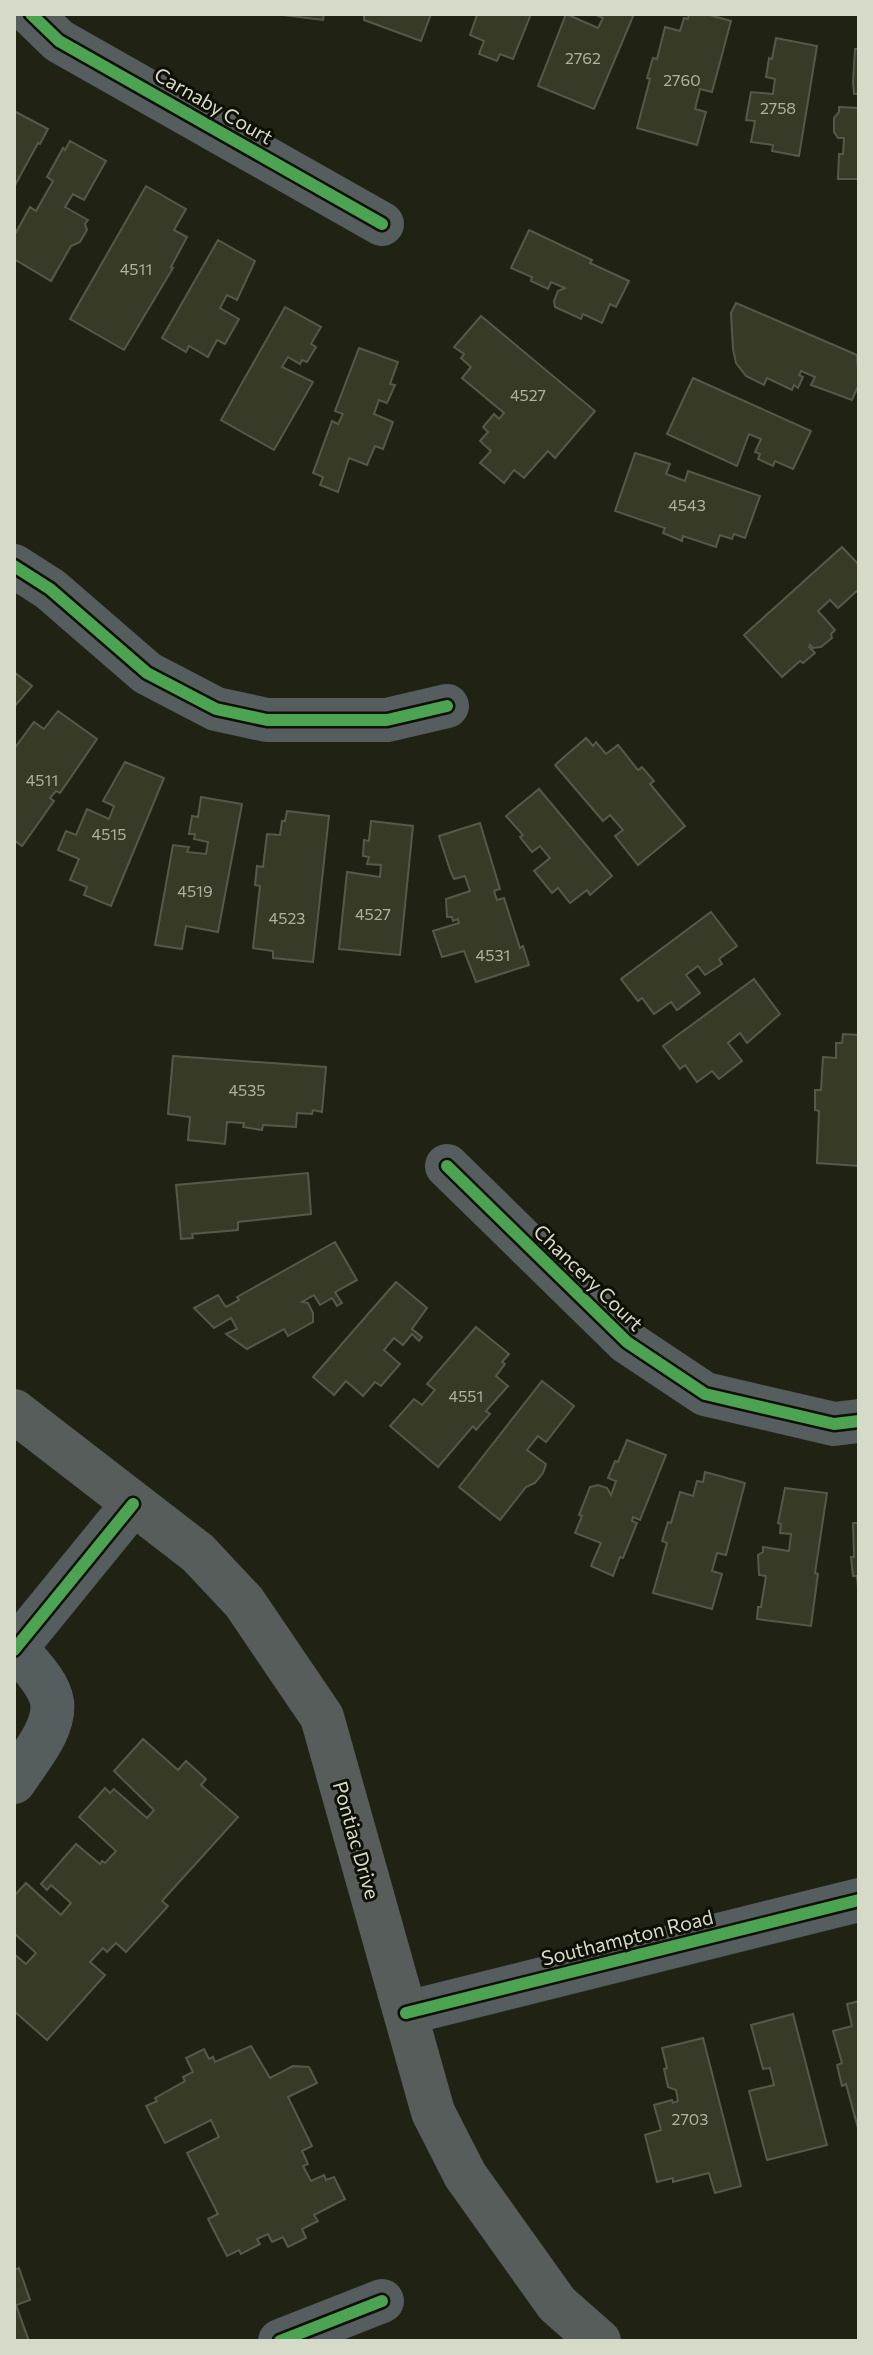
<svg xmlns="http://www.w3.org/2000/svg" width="873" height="2355" viewBox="0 0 873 2355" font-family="Commissioner,sans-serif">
	<rect width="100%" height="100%" fill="#202213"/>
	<g fill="#373a27" stroke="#56584c" stroke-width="2">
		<polygon points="275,14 324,14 323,20"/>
		<polygon points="364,14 431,14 421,41 364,20"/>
		<polygon points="474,14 531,14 513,59 500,54 497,61 479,54 484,41 470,35 477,15"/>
		<polygon points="566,14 598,28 603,18 594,14 634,14 594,109 538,86"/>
		<polygon points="689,14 706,14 731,21 712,92 700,89 695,109 706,112 697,145 637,128 650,79 647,78 653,58 657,59 665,27 680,31 684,18 688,19"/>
		<polygon points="776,38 817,46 799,156 772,151 773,145 751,142 755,121 746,120 751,92 773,94 775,79 766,77 769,58 772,59"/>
		<polygon points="855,49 859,49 859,94 854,94 853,82"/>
		<polygon points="839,107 859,108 859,179 838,179 839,154 843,154 844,138 838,138 834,132 834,118 839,112"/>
		<polygon points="14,111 48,129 40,144 38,143 14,187"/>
		<polygon points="70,141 106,161 84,200 73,194 65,207 88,220 85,224 87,230 80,242 71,246 51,281 14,259 14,236 30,207 36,211 53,181 47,177 63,148 65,150"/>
		<polygon points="146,186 186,209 174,230 187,237 171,267 173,268 124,350 70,319"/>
		<polygon points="529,230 592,260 590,263 629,281 616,307 610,304 602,323 583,314 581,319 555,307 554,301 558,291 565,288 551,282 548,289 531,281 532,277 511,268"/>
		<polygon points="218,240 255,261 237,300 227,295 220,308 239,319 225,344 217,340 208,357 189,346 186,352 162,338"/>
		<polygon points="736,303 857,355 859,384 852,400 811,385 815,377 801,371 799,375 803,377 798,388 794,385 792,390 767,378 764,385 746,376 736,363 733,349 731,313"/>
		<polygon points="285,307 321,327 311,344 316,347 307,362 302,360 300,364 288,357 282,367 313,382 274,450 221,420"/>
		<polygon points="481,316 595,411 555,458 548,451 524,478 514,470 504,483 480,463 491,451 480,441 488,432 483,427 494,414 499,419 504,413 462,378 471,367 461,358 464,354 454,347"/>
		<polygon points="359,348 398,362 390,384 395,385 387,403 379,400 374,414 393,422 383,449 375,446 367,465 349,458 338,492 320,485 323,477 313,473 332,421 338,424 343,414 335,411"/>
		<polygon points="693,378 811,431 793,469 775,461 773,466 758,459 760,454 755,452 761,439 749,434 737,466 667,434"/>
		<polygon points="635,453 670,464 666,474 685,481 688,471 760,496 745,538 734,534 732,539 720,535 716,547 683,536 682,541 663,533 665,528 615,511"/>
		<polygon points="842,547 859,565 859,589 838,608 830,600 818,611 835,630 831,634 832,638 821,647 813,648 810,645 809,647 815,653 803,663 800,661 782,677 744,635"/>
		<polygon points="14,672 32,686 14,707"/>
		<polygon points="58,711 97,739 60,793 56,791 50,798 54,801 22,846 14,840 14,749 34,722 44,729"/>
		<polygon points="586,738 593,746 596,742 606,754 618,745 638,770 642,767 654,781 650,784 685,826 638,865 615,836 623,830 610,815 603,821 555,765"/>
		<polygon points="125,762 164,778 111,906 84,895 87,887 70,880 79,859 58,850 66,831 76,835 87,809 109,819 114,806 103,801"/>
		<polygon points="539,789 612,876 590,895 587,890 570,903 558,888 552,893 534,871 550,858 540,846 532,852 520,837 523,835 506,816"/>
		<polygon points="201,797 242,804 218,932 186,926 182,949 155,945 173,845 189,847 187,852 206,854 208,842 194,839 195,834 189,834 192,816 198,817"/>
		<polygon points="287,811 329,816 313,962 273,958 273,951 253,948 260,886 255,885 257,866 263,867 267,834 280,835 282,821 285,821"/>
		<polygon points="371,821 413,826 400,955 339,949 347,872 380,877 381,865 367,864 369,857 363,856 364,840 369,841"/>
		<polygon points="480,823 500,889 494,891 497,900 504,898 520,948 523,946 529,965 476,982 464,951 442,957 433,931 459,923 458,919 453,921 452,917 447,917 446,899 470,891 465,876 454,879 450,870 439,836"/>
		<polygon points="711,912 737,946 719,959 722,964 705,975 698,966 686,975 700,993 677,1010 671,1002 654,1014 642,998 638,1001 621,979"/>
		<polygon points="754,979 780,1014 747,1043 740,1033 728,1043 742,1061 719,1079 712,1071 697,1082 685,1065 680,1069 663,1046"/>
		<polygon points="843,1034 859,1035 859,1166 817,1163 819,1111 815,1110 815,1090 821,1090 823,1057 836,1058 836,1043 842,1043"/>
		<polygon points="173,1056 326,1067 322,1112 313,1110 312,1114 297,1113 296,1127 263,1125 262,1130 243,1127 244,1123 227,1122 225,1144 188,1140 190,1117 168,1114"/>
		<polygon points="308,1173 311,1214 238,1222 238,1230 192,1234 193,1238 181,1239 176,1185"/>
		<polygon points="335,1242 357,1280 335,1292 342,1303 337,1306 332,1298 320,1305 314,1295 302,1302 308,1303 313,1313 313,1322 288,1336 284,1329 247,1349 226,1334 237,1329 231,1318 214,1328 194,1308 218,1295 226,1307 239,1300 237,1297"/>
		<polygon points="396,1282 427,1308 412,1329 422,1337 419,1341 412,1334 403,1345 394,1338 384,1350 400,1364 381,1386 375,1382 363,1396 346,1381 334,1395 313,1377"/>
		<polygon points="476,1327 509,1354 502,1362 505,1364 496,1376 508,1386 486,1411 490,1414 476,1430 473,1426 438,1467 390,1426 414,1399 422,1405 435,1390 427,1384"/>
		<polygon points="542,1381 574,1406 546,1442 538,1436 527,1450 546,1464 543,1473 535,1483 526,1487 500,1520 459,1487"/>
		<polygon points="627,1440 666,1455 640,1520 633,1517 632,1521 637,1523 623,1558 620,1557 613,1576 591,1566 601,1543 575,1533 582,1516 579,1515 590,1487 598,1485 607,1488 611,1495 616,1481 608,1478 615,1461 618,1462"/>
		<polygon points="705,1472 745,1483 726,1555 717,1553 712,1571 722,1574 712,1609 653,1593 667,1543 662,1541 668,1522 671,1523 680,1492 693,1496 697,1481 703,1482"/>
		<polygon points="785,1488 827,1493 815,1573 818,1574 811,1626 757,1619 758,1607 761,1607 766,1576 759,1575 758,1555 763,1552 763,1547 789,1551 791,1534 780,1533 781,1524 778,1523"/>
		<polygon points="853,1523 859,1523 859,1598 857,1576 853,1576 851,1557 854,1557"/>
		<polygon points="143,1739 178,1770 186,1761 206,1779 201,1785 238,1817 162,1901 168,1906 126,1952 116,1943 107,1952 103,1948 90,1962 105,1975 47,2040 14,2011 14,1954 26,1964 36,1953 14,1933 14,1896 26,1883 61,1915 71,1903 51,1885 47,1890 41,1884 76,1844 100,1864 102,1861 105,1863 116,1851 79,1817 105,1788 110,1793 114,1789 147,1818 154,1810 114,1771"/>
		<polygon points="859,2001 859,2132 846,2084 842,2086 837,2065 842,2063 833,2031 852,2026 847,2004"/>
		<polygon points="793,2014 827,2145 767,2160 749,2091 774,2085 770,2068 763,2069 751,2025"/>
		<polygon points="703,2038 741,2186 715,2193 709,2173 673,2182 673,2178 657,2182 645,2135 661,2130 654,2105 672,2100 673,2103 678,2101 676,2090 668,2087 664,2069 667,2068 662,2048"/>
		<polygon points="251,2046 270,2078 293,2066 309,2067 317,2083 288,2097 312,2146 302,2151 308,2164 303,2166 311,2181 324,2175 326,2180 334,2177 345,2199 314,2215 318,2221 302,2229 306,2238 288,2247 283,2237 272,2242 268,2234 257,2239 260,2244 241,2254 239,2250 227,2256 208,2219 218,2214 187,2153 219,2137 211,2120 165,2143 146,2106 157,2101 155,2098 185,2081 183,2077 193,2072 186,2058 204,2049 209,2059 213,2057 215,2062"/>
		<polygon points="19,2268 30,2300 16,2305 29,2341 14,2341 14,2270"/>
	</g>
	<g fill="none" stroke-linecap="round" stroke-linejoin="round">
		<g stroke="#565d5e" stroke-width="44">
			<polyline points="31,14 59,41 382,224"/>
			<polyline points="14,566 50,589 147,673 216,709 267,720 387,720 447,706"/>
			<polyline points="447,1166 627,1342 705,1394 834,1424 859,1421"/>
			<polyline points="14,1650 133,1504"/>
			<path d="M14 1782C28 1760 56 1729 52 1702 49 1682 28 1663 16 1648"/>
			<polyline points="406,2013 859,1900"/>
			<polyline points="280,2341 382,2301"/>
		</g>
		<polyline stroke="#565d5a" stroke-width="44" points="14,1411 198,1553 244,1602 322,1717 433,2112 465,2175 557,2304 599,2341"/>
		<g stroke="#0e1005" stroke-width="17">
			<g id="cycleway">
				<polyline points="31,14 59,41 382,224"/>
				<polyline points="14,566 50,589 147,673 216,709 267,720 387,720 447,706"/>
				<polyline points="447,1166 627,1342 705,1394 834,1424 859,1421"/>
				<polyline points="14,1650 133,1504"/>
				<polyline points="406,2013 859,1900"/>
				<polyline points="280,2341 382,2301"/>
			</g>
		</g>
		<use href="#cycleway" stroke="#4ca352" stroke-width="12"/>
	</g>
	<g text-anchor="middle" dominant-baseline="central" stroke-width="6" stroke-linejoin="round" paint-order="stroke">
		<g font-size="16" fill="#aeb2a0">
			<text x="583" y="57">2762</text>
			<text x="682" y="79">2760</text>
			<text x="778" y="107">2758</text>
			<text x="136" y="268">4511</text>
			<text x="528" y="394">4527</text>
			<text x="687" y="504">4543</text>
			<text x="42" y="779">4511</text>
			<text x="109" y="833">4515</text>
			<text x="195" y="890">4519</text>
			<text x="373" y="913">4527</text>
			<text x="287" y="917">4523</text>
			<text x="493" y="954">4531</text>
			<text x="247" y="1089">4535</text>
			<text x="466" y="1395">4551</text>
			<text x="690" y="2118">2703</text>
		</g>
		<g font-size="20" fill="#d6dac9" stroke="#0e1005">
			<text transform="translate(214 105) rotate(30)">Carnaby Court</text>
			<text transform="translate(589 1277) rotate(44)">Chancery Court</text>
			<text transform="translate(357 1840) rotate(74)">Pontiac Drive</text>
			<text transform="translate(627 1937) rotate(-14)">Southampton Road</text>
		</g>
	</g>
	<rect width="873" height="2355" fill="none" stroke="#d6dac9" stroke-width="32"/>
</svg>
